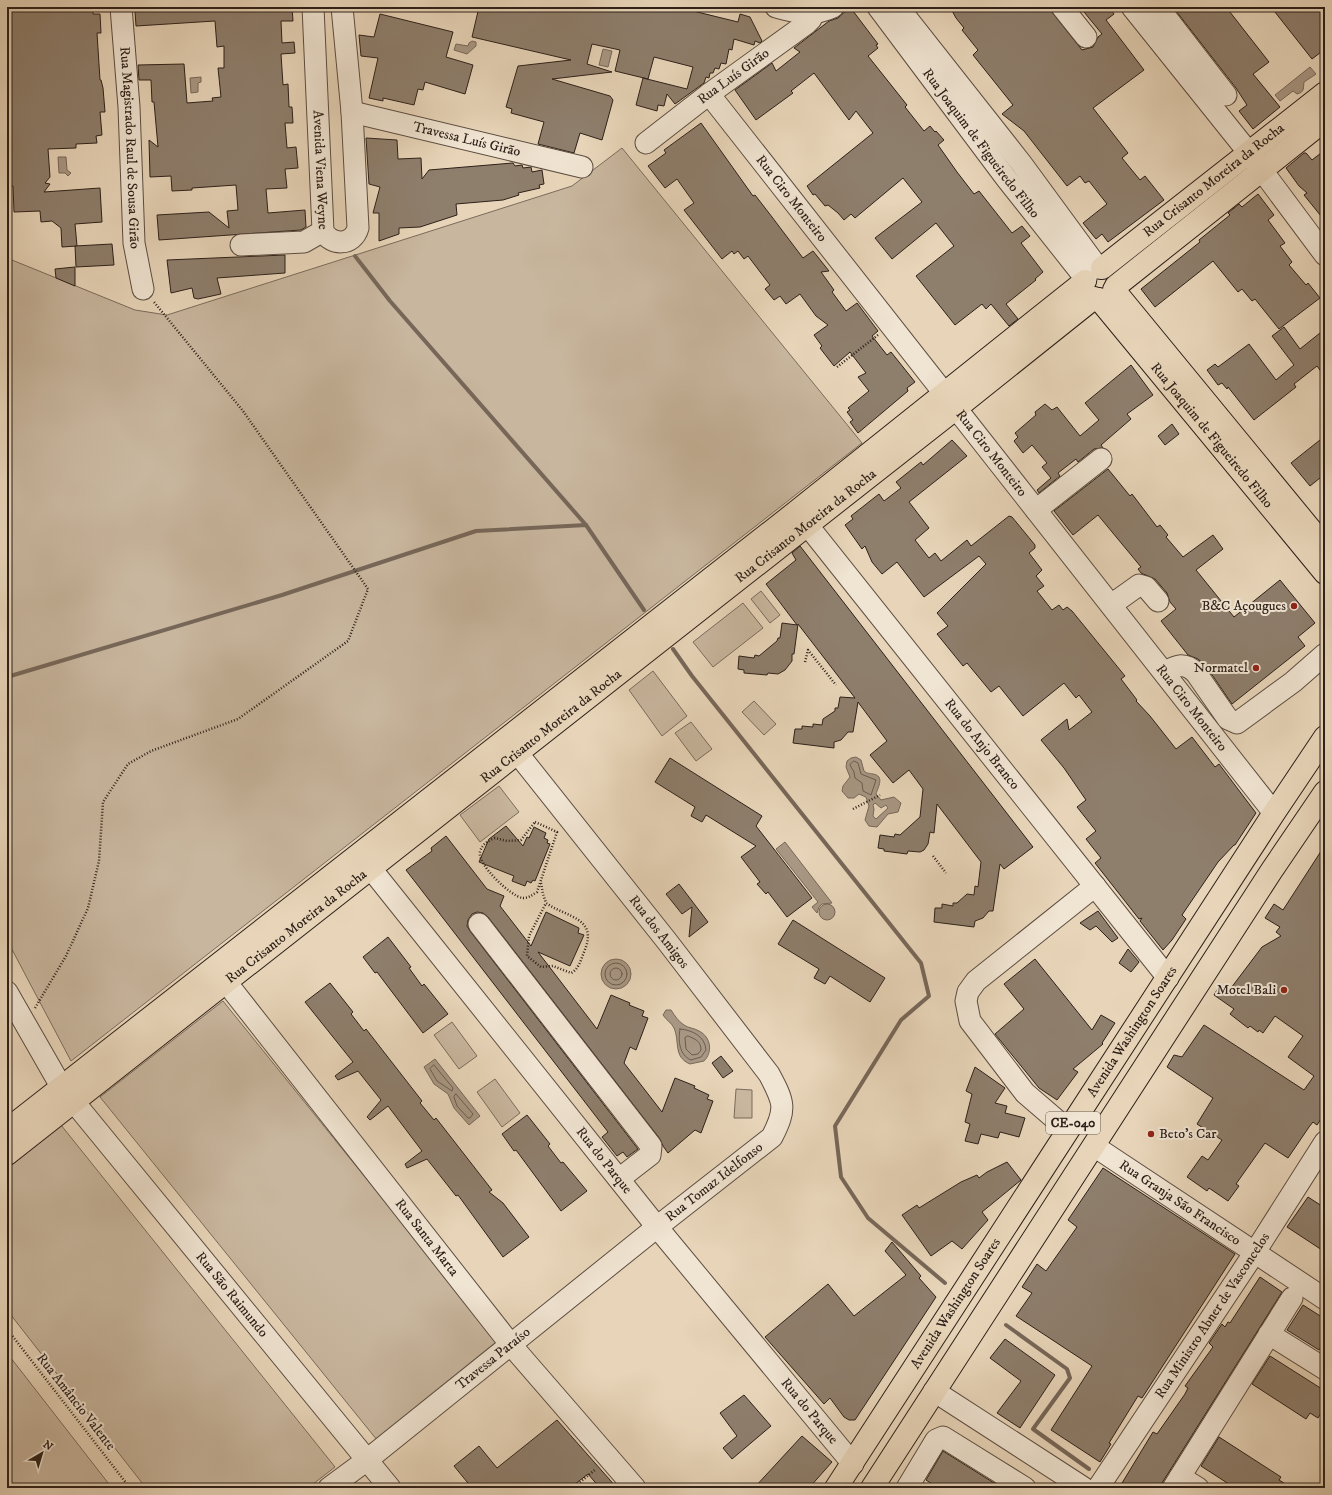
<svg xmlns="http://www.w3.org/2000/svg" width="1332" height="1495" viewBox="0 0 1332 1495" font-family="'IM FELL DW Pica',serif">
	<rect width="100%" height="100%" fill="#e8d5b9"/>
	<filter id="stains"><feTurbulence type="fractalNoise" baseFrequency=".005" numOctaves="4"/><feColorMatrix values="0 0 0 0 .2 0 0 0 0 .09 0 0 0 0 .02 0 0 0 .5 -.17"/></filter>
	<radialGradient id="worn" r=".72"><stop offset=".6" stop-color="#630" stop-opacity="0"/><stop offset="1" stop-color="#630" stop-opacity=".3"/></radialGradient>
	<g fill="#c8b69e" stroke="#7a6b5c">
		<polygon points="622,148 862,443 71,1061 7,940 7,258 135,310 167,315 572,186"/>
		<polygon points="761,591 780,615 770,623 751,599"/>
		<polygon points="743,603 763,628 713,667 693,642"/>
		<polygon points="653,671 687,716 662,736 629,690"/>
		<polygon points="754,701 776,724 764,735 742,712"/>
		<polygon points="691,722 712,749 696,761 675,733"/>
		<polygon points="499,786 519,812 480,842 460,815"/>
		<polygon points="223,1001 498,1342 377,1440 100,1097"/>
		<polygon points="452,1022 477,1056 459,1069 434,1035"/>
		<polygon points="495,1079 520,1113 502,1127 477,1092"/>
		<polygon points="736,1089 752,1090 752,1118 734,1118"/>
		<polygon points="61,1125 335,1467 308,1488 146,1488 7,1310 7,1169"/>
		<polygon points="7,1353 112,1488 7,1488"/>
	</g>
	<g fill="#a89783" stroke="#776759" fill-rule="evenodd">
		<polygon points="472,41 476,42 476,46 467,54 454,50 456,44 468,46 469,43"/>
		<polygon points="603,49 612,51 608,67 599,65"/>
		<path d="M1310 67 1316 74 1304 82C1303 88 1305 92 1297 94L1293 91 1280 101 1275 95Z"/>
		<polygon points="201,77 201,82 198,83 198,92 191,93 190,78"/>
		<polygon points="58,157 66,157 67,170 71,173 68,176 65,173 59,173"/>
		<path d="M856 757 861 760 864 771C868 774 869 773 873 774 885 776 878 787 876 794L881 800 894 797 901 803 898 812 888 814 877 827 869 826 865 820 869 806 866 797 859 794 854 798H848L842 791 843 786 850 777 846 767 847 761 851 758ZM875 803 881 808 886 805 888 808 876 819 873 816 874 809 873 805Z"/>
		<polygon points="785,842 832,903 822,904 819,907 817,913 812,907 818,902 776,849"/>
		<circle cx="827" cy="912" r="8"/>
		<circle cx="616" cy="974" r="15"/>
		<path d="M666 1010H671C675 1016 678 1021 684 1025 688 1028 694 1028 699 1031 711 1037 713 1052 704 1061L690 1064C673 1057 680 1042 674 1028 671 1022 666 1020 663 1015Z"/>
		<polygon points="435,1059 480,1116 469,1125 454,1108 448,1094 434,1084 424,1067"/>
	</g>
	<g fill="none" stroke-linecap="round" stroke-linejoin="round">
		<g stroke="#6a5c4e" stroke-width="1">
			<polygon points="854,761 858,763 861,774 876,780 871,795 863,791 862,783 855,778 854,772 850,765"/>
			<circle cx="616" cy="974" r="11"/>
			<circle cx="616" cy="974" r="6"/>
			<path d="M680 1029C692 1030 705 1036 706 1050L701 1057 691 1060C679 1055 678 1040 680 1029Z"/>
			<path d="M688 1036C695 1039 701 1041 701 1050L698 1054 692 1055 686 1049 685 1038Z"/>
			<polygon points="434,1065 453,1088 452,1091 437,1081 430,1069"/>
			<polygon points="456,1094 473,1114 470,1118 468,1118 457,1106 454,1097"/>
		</g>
		<g stroke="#776759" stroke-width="4">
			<polyline points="355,256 390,301 586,525"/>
			<polyline points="673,649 692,676 921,963 929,996 901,1020 835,1126 841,1177 868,1218 945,1283"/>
			<polyline points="7,677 282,595 476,531 586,525 644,610"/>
			<polyline points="1006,1325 1067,1369 1070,1378 1033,1429 1089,1469"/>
		</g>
	</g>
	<g fill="#8e7e6c" stroke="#2d2019">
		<polygon points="7,7 93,7 93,14 100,14 101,33 97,33 100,80 101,80 103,88 105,112 100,112 102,135 96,136 97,143 76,144 76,148 48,149 50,177 45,183 50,184 44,192 100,188 102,222 75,224 77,246 62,247 61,228 52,221 41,222 40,211 14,212 13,186 7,187"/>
		<polygon points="156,7 292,7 293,21 281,21 282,43 294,42 295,53 281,54 283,85 288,84 289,107 292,107 293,123 285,123 287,148 296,147 298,168 285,169 287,188 266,189 268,213 305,210 306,227 301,230 159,240 157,215 209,212 229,228 227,211 238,210 236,185 192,188 192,190 172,191 171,176 150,177 149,140 158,147 154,102 152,102 151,80 139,80 138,65 184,64 187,103 213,101 212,98 221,97 218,68 224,68 224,46 217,47 215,21 136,26 135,11 157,10"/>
		<polygon points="479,7 677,7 738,22 740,14 750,17 762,41 760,43 755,41 754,45 734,39 732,50 729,49 726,64 721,63 719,69 715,68 713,73 710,73 709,78 706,77 704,83 675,104 667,94 664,106 658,105 657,111 636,105 643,78 687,89 693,67 654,57 648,79 615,71 620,50 592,44 587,64 612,72 552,79 610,96 613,100 602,140 580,133 574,153 538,144 544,122 511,113 512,109 506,107 518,66 571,60 472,37"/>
		<polygon points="850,7 878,44 876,45 878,48 868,56 907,105 905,107 924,131 930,126 935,132 936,131 944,140 938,145 957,172 974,194 979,191 1012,233 1022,226 1030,236 1021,243 1043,272 1035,279 1036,280 1006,304 1018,319 1009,326 991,304 986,309 982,304 955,325 916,276 954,246 936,223 892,259 875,238 922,202 903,178 855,218 851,214 844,220 838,213 828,205 825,206 815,194 813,195 807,186 873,133 856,111 849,120 814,73 791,91 793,93 756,120 735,90 772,63 776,71 800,52 794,48 829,21 838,18"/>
		<polygon points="950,7 1048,7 1082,50 1093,47 1098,37 1102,34 1084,12 1089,7 1109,7 1114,14 1106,20 1144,70 1093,108 1128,153 1122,158 1140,180 1145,176 1164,200 1108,242 1102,234 1096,239 1083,223 1107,204 1089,181 1085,183 1080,176 1067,186 1024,131 1002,114 1013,105 973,55 978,50 962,30 964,28 956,18"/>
		<polygon points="1173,7 1226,7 1269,62 1253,74 1280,107 1253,129 1239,111 1247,105 1236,88"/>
		<polygon points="1271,7 1325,7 1325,49 1312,59"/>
		<polygon points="380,14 453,32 446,57 473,65 465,94 425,82 423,90 418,89 414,105 383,98 383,101 369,98 378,58 361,56 359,35 374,37"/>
		<polygon points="701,123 753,196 755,195 772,217 803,258 813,251 829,271 821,272 834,290 832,292 846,311 857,303 878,331 872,336 887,355 891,352 915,382 907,388 908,391 858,433 850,422 853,420 847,412 850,410 848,408 869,391 858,377 866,373 850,352 834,366 820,348 822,346 814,335 828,325 816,316 800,294 786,304 780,296 774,300 765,289 770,285 748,256 744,259 738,251 734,254 732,251 722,259 684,210 694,203 677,179 665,188 648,166 666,153 664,150"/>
		<polygon points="366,138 397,140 398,159 421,158 422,179 429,170 513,163 515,166 522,165 523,168 531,167 532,172 542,170 544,184 539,185 540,188 518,193 519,195 503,200 456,204 457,215 420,227 399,228 399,234 379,241 379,213 373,213 380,187 369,184"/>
		<polygon points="1325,150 1325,221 1304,195 1307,193 1299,186 1286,168 1304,153 1306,153 1312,160"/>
		<polygon points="1258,194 1274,215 1268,220 1285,243 1280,246 1292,262 1289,265 1306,285 1308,283 1320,298 1279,329 1255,299 1252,301 1242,289 1238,292 1213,261 1155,307 1141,289 1200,242 1199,240 1230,215 1228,213 1239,204 1242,207"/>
		<polygon points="112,244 114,265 76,267 75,246"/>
		<polygon points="285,255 285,273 217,278 221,294 198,299 194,298 192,288 171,293 167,260"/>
		<polygon points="75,267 75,286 56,278 55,269"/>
		<polygon points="1284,327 1300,349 1325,329 1325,377 1317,366 1294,384 1296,387 1254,420 1228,387 1227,389 1222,383 1218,385 1207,370 1215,364 1218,367 1249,344 1276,380 1294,365 1272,336"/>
		<polygon points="1131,365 1153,395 1127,414 1131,419 1101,445 1103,448 1094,449 1078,462 1076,459 1058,473 1060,476 1039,493 1037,490 1051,478 1042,467 1047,463 1032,445 1023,453 1014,441 1018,437 1015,433 1036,415 1035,412 1045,404 1052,410 1057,407 1080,436 1099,420 1085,403"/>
		<polygon points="1172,424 1179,434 1165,445 1158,436"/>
		<polygon points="1325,436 1325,474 1310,486 1291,463"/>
		<polygon points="952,440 967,456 909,502 929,528 915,540 929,558 935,553 941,561 967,540 971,546 1009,516 1012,517 1035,545 1035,548 1029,553 1042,570 1036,576 1044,586 1037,591 1052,610 1059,605 1063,610 1067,607 1072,611 1125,676 1121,679 1137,700 1136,701 1150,716 1176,749 1192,737 1215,767 1219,764 1256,813 1235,845 1234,845 1218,862 1182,915 1186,919 1172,940 1163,950 1140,921 1142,918 1139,919 1095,863 1101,858 1086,839 1096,831 1077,807 1086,800 1064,768 1041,740 1067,719 1069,730 1092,712 1079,695 1076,698 1064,683 1023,716 999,686 991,692 967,663 963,666 937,634 948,626 937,613 986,564 979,556 924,597 897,562 882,574 872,562 865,546 862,549 845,525 853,519 851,516 879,494 884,501 901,488 896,482 921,462 923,465"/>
		<polygon points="1108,469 1130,496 1132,494 1157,527 1160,525 1168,535 1166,537 1183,557 1213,535 1223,549 1196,570 1234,617 1280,580 1315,623 1298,637 1305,646 1232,704 1206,666 1198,659 1188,655 1161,621 1176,609 1170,602 1167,593 1155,579 1141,573 1138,569 1141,567 1098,515 1073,535 1054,511"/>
		<polygon points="800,546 1033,847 1004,869 1000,864 993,911 989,911 983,918 975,921 974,927 934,922 935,908 942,908 942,904 953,906 953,903 957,903 967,894 974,895 975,886 978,887 981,862 937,804 934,833 930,832 928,844 924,850 920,852 908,851 907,854 884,851 884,849 878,848 880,835 894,837 895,834 900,835 920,817 923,789 909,770 893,783 870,755 887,741 858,702 853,732 848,732 841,740 834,742 834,748 793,743 795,729 802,729 802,726 813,727 813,724 822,725 823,719 835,711 835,708 838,708 840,697 855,698 798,624 794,654 792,654 792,661 785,670 778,674 768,673 767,675 744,673 744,670 738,669 739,656 754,658 755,655 759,656 777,641 778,638 780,638 782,623 797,625 766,584 796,560 792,553"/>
		<polygon points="670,758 762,816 756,826 812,898 787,917 768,892 766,894 757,884 760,882 741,857 756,846 706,815 702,822 691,816 695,807 655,782"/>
		<polygon points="506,826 523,846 527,837 529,838 534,827 546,833 544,838 548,840 547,843 550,844 535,881 533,880 531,883 527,881 525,886 512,881 514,876 479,862 489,839"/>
		<polygon points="446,836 487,889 504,896 500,906 531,946 546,912 579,928 578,933 584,935 570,966 538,952 597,1029 611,995 630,1003 629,1005 644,1011 642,1016 648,1018 636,1050 630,1047 624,1063 662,1112 675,1078 695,1086 694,1088 709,1095 707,1099 713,1101 701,1133 695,1130 668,1153 663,1146 660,1139 488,917 483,913 477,912 472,914 468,920 467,926 470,931 638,1149 627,1157 623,1152 617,1156 602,1137 608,1132 406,870 432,851 431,848"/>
		<polygon points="1325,845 1325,1113 1317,1125 1313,1122 1309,1127 1288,1158 1265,1143 1236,1184 1239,1186 1228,1201 1209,1188 1207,1191 1187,1177 1202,1156 1208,1160 1222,1140 1197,1124 1213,1098 1167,1067 1174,1055 1182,1057 1204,1025 1304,1090 1314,1076 1288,1057 1303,1036 1275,1016 1263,1033 1259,1030 1258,1032 1250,1026 1248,1028 1230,1014 1234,1009 1214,995 1220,985 1228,992 1262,947 1281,936 1276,932 1280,927 1265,918 1274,904 1283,910"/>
		<polygon points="679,884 708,922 689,937 692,907 682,914 666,894"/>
		<polygon points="1098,911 1118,938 1112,942 1096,926 1090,930 1080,923"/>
		<polygon points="793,920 885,978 870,1002 830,976 825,984 814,978 819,969 778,944"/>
		<polygon points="388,937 411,967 409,968 422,986 424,984 448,1014 423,1033 377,972 375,973 363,957"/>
		<polygon points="1128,949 1139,962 1131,972 1119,963"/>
		<polygon points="1035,959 1092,1030 1101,1015 1115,1023 1102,1043 1103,1044 1073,1069 1078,1072 1057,1100 1039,1088 995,1034 1024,1009 1004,984"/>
		<polygon points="330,983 353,1012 351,1014 364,1031 366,1029 422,1101 420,1103 434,1120 436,1118 492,1190 489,1192 503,1203 529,1237 503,1257 458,1195 456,1196 427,1159 407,1168 405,1164 422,1151 388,1106 370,1120 367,1117 381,1100 358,1071 338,1080 335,1076 353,1062 305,1002"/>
		<polygon points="721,1056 733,1071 723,1078 712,1063"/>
		<polygon points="975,1067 1005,1088 995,1103 1007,1106 1005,1113 1025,1118 1019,1137 1000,1132 998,1138 981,1134 978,1144 965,1141 970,1124 965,1122 972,1094 966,1091"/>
		<polygon points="527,1115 550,1144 548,1146 561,1163 563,1162 587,1191 561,1211 516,1150 514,1151 502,1134"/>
		<polygon points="1007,1162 1021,1180 982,1212 988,1220 962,1249 952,1241 931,1256 902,1215 917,1205 919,1208 961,1182 977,1175 979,1178 987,1172"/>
		<polygon points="1103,1168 1235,1254 1142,1398 1138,1396 1109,1443 1111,1444 1100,1462 1051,1430 1092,1366 1016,1316 1032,1293 1022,1287 1037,1264 1046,1271 1077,1227 1068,1220"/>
		<polygon points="1308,1197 1325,1208 1325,1252 1287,1227"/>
		<polygon points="892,1242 921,1276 919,1278 936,1297 855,1420 849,1420 844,1417 830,1398 824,1404 765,1337 828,1284 854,1316 906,1275 885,1251"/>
		<polygon points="1260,1277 1282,1292 1162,1483 1159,1488 1119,1488 1153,1432 1157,1434 1185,1394 1188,1388 1185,1386 1213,1347 1209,1343 1222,1324 1225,1327 1228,1322 1230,1323"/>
		<polygon points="1303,1305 1325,1319 1325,1341 1319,1350 1287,1330"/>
		<polygon points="1005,1339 1055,1375 1020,1428 997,1413 1021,1381 990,1358"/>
		<polygon points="1270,1356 1322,1389 1320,1392 1325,1396 1325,1407 1318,1418 1310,1413 1306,1419 1252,1384"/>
		<polygon points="744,1395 771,1426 732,1459 723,1448 737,1436 720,1413"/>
		<polygon points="557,1420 617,1488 600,1488 588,1474 570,1488 472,1488 454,1466 479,1446 497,1468"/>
		<polygon points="802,1436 832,1462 809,1488 754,1488"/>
		<polygon points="1219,1437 1281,1477 1279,1480 1292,1488 1235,1488 1201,1466"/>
		<polygon points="943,1451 1002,1488 938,1488 926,1480"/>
	</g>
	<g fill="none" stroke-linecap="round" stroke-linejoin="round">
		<g stroke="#5c4d41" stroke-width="23">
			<g id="minor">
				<path id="s1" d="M121 7 129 107 134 243 143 289"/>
				<path id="s2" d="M313 7 323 231C331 246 353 246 358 228L352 112 342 7"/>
				<path d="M776 7C796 13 814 16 833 7"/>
				<path id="s3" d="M878 7 1006 178 1086 279"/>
				<polyline points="898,7 1021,163 1098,268"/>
				<polyline points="1062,7 1086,37"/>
				<polyline points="1132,7 1249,153 1325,255"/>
				<polyline points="1158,7 1226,95"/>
				<path id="s4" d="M709 94 1274 813"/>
				<path id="s5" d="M352 112 582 167"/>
				<path id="s6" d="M646 143 709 94 806 24 811 19 816 7"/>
				<polyline points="241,245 304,242 323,231"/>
				<polyline points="1036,510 1101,459"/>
				<path id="s7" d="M797 512 1168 978"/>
				<polyline points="1111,605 1139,585 1146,587 1158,601"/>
				<path d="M1165 672C1177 665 1185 662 1196 673L1228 719 1237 723 1293 682 1325 654"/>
				<path id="s8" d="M360 855 657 1227 853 1464"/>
				<polyline points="479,924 651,1146 650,1155 619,1179"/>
				<path id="s9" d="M226 982 511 1345 635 1488"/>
				<polyline points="7,992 62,1088"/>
				<path id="s10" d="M74 1102 390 1488"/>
				<polyline points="1068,1130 1025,1093 970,1021 966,1001 968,992 976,981 1095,886"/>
				<path id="s11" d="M1094 1146 1325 1299"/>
				<polyline points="1269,1334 1325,1369"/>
				<polyline points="934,1391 1084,1488"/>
				<polyline points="1180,1477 1198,1488"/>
				<path id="s12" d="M329 1488 367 1460 657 1227 772 1137C787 1108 784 1102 769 1074L666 940 507 740"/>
				<polyline points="907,1488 936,1440 943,1437 1025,1488"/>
				<path id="s13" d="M1098 1488 1255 1252 1325 1142"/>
				<polyline points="1173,1488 1292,1298"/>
			</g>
		</g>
		<g stroke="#2d2019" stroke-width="24">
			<g id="major">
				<path id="s14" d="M1102 268 1325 93"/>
				<polyline points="1116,286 1325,120"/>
				<polyline points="1114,290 1325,547"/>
				<path id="s15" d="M1099 299 1325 573"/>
				<polyline points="7,1130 796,512 1085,281"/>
				<path id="s16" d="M7 1154 955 409 1094 298"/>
			</g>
		</g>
		<g stroke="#2d2019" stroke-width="24">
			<g id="highway">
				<path id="s17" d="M836 1488 1274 813 1325 737"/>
				<polyline points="872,1488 1272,870 1325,792"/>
			</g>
		</g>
		<g stroke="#2d2019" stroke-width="2.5" stroke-dasharray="1 2" stroke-linecap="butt">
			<polyline points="837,367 878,335"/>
			<polyline points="805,662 808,650 836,685"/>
			<polyline points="853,809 880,795"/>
			<path d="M535 822 557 832 537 892C532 895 529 898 523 898 511 897 477 864 480 852 482 844 488 841 495 838L507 841 521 840Z"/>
			<polyline points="933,856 946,873"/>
			<path d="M541 883 543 894 546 903C567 918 599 917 584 952 581 960 578 970 571 973L553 966 541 967 527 956 529 936 546 903"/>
			<polyline points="35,1008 66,956 88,908 99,861 103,802 128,764 151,751 238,719 348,641 368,589 243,411 154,302"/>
			<polyline points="7,1329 130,1488"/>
			<polyline points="573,1488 596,1469"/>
		</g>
		<use href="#minor" stroke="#f0e4d2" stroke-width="21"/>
		<use href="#major" stroke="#e8d5b9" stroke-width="22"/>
		<use href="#highway" stroke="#e8d5b9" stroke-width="22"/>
	</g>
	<g fill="#8f2418" stroke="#f0e4d2" stroke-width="1.5">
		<circle cx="1294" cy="606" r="4"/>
		<circle cx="1256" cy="668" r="4"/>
		<circle cx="1284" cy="990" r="4"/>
		<circle cx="1151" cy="1134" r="4"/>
	</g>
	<g text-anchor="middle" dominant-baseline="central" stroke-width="4" stroke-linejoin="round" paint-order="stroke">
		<rect fill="#f0e4d2" stroke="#685b50" stroke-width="1" x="1046" y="1112" width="54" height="22" rx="3"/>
		<g font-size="13" font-weight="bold" fill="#2d2019">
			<text x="1073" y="1123">CE-040</text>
		</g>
		<g font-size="14" fill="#2d2019" stroke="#f0e4d2">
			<text stroke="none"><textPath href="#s6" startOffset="110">Rua Luís Girão</textPath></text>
			<text stroke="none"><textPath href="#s5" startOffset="118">Travessa Luís Girão</textPath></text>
			<text stroke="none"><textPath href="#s3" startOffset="171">Rua Joaquim de Figueiredo Filho</textPath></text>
			<text stroke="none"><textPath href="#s1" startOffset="141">Rua Magistrado Raul de Sousa Girão</textPath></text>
			<text stroke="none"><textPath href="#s2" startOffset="163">Avenida Viena Weyne</textPath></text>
			<text stroke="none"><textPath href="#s14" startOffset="142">Rua Crisanto Moreira da Rocha</textPath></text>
			<text stroke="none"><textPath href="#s4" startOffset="133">Rua Ciro Monteiro</textPath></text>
			<text stroke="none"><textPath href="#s15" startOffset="177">Rua Joaquim de Figueiredo Filho</textPath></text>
			<text stroke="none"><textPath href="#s4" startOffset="457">Rua Ciro Monteiro</textPath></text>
			<text stroke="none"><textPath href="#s16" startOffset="1016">Rua Crisanto Moreira da Rocha</textPath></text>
			<text stroke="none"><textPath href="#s4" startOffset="781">Rua Ciro Monteiro</textPath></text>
			<text stroke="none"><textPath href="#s16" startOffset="692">Rua Crisanto Moreira da Rocha</textPath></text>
			<text stroke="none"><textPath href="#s7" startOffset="297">Rua do Anjo Branco</textPath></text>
			<text stroke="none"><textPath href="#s16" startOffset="368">Rua Crisanto Moreira da Rocha</textPath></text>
			<text transform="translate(659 932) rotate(52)">Rua dos Amigos</text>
			<text stroke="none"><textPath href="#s17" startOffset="544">Avenida Washington Soares</textPath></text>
			<text stroke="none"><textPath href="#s8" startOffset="391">Rua do Parque</textPath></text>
			<text stroke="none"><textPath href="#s12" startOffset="492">Rua Tomaz Idelfonso</textPath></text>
			<text stroke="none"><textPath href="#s11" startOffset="103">Rua Granja São Francisco</textPath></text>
			<text stroke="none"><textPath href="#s9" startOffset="325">Rua Santa Marta</textPath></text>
			<text stroke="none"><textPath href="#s10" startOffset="249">Rua São Raimundo</textPath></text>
			<text stroke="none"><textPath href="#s17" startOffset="220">Avenida Washington Soares</textPath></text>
			<text stroke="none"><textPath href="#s13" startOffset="207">Rua Ministro Abner de Vasconcelos</textPath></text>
			<text stroke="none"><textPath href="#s12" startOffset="209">Travessa Paraíso</textPath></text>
			<text transform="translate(76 1402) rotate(52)">Rua Amâncio Valente</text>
			<text stroke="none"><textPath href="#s8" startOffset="715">Rua do Parque</textPath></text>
		</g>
		<g font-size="14" fill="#2d2019" stroke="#f0e4d2" text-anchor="end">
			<text x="1286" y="606">B&amp;C Açougues</text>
			<text x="1248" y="668">Normatel</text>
			<text x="1276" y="990">Motel Bali</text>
			<text x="1159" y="1134" text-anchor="start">Beto’s Car</text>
		</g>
	</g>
	<rect width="1332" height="1495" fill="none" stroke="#e8d5b9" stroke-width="24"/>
	<rect x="8" y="8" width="1316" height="1479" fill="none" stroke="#2d2019" stroke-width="2"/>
	<rect x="12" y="12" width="1308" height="1471" fill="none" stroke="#2d2019"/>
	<g transform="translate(42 1453) rotate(38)" stroke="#f0e4d2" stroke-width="3" paint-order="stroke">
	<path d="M0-3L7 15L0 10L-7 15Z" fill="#2d2019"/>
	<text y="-6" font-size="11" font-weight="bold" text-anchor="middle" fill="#2d2019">N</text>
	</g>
	<rect width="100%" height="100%" filter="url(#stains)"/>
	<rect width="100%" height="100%" fill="url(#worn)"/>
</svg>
